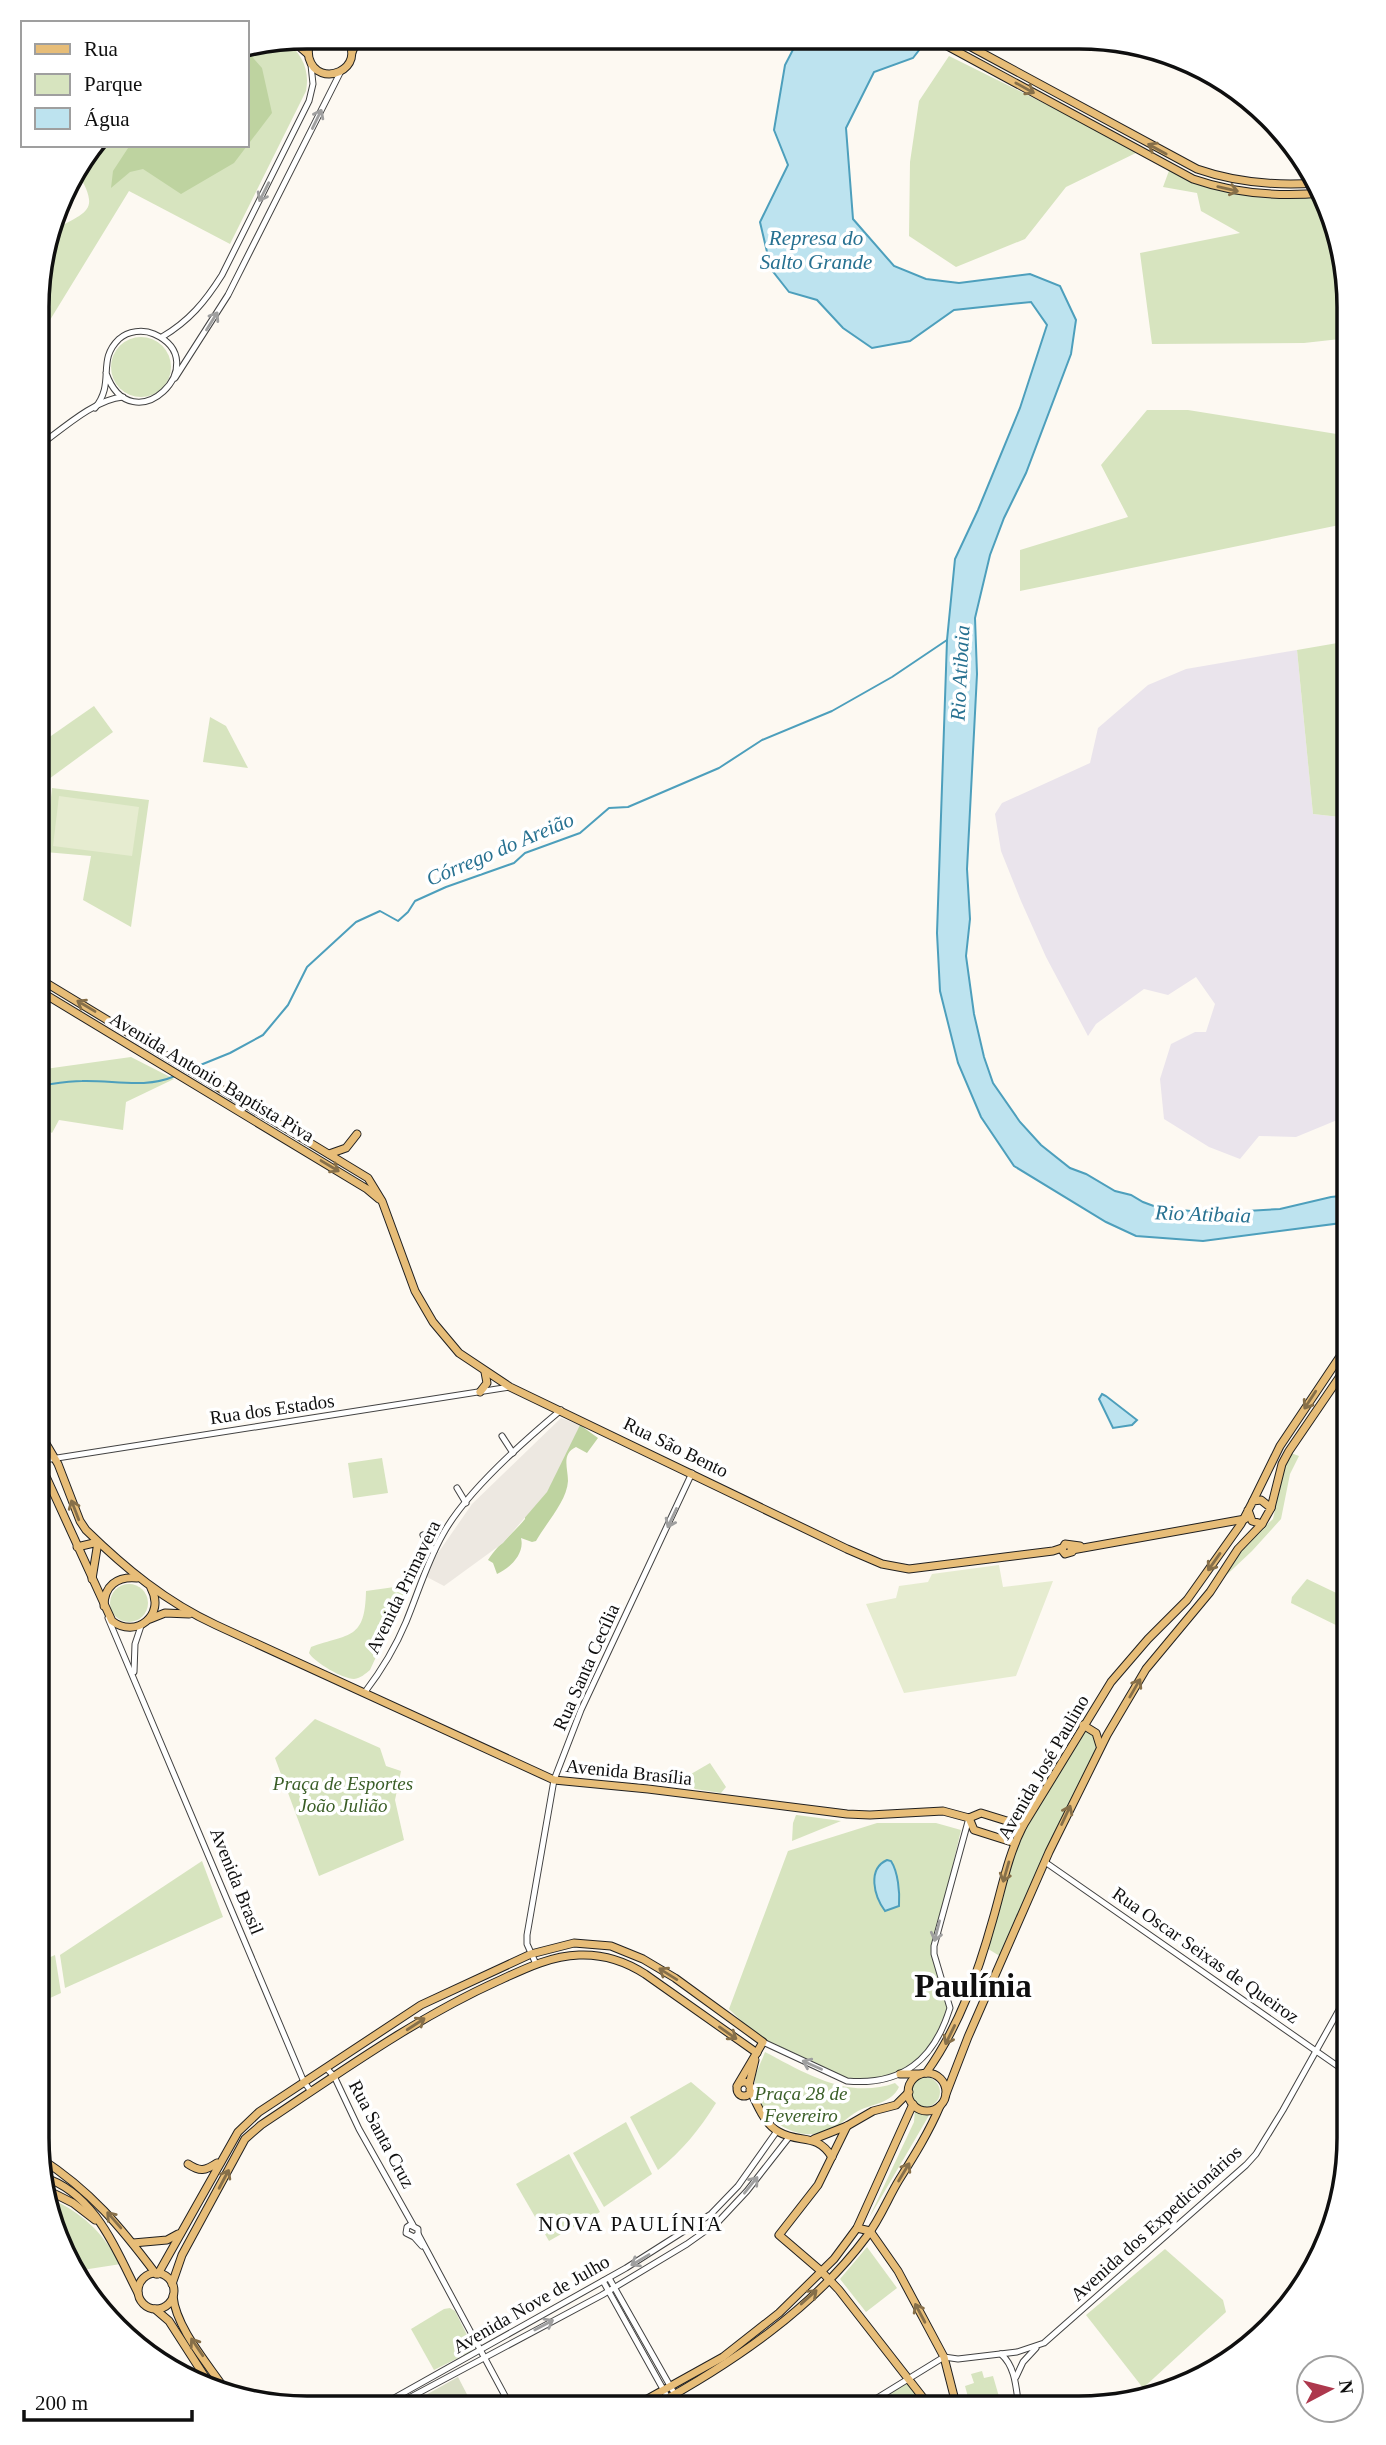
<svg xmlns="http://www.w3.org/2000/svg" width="1386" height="2445" viewBox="0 0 1386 2445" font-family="'Times New Roman',serif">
	<rect width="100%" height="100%" fill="#fdf9f2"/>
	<polygon fill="#eae4ec" points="1297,650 1313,814 1349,818 1349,1113 1342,1118 1296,1137 1259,1136 1240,1159 1209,1147 1164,1119 1160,1079 1171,1044 1195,1032 1206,1032 1215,1004 1196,977 1168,995 1144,989 1096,1024 1088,1036 1046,957 1021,901 1001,851 995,814 1002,803 1090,763 1098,728 1148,685 1186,669"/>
	<g fill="#d7e4bf">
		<path d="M285 41C302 53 310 70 306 91L230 244 129 191 39 338V272L51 232C88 210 101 213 77 171L97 145H247V49Z"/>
		<polygon points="949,56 1140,151 1066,187 1025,239 956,267 909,236 910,162 919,101"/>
		<polygon points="1170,168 1231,190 1322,194 1335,219 1349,307 1349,338 1304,343 1152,344 1140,253 1240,233 1201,211 1197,193 1163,187"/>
		<circle cx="141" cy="367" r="30"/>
		<polygon points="1147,410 1188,410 1349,436 1349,523 1020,591 1020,550 1128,517 1101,465"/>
		<polygon points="1349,641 1349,818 1313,814 1297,650"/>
		<polygon points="94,706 113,732 38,787 38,745"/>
		<polygon points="210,717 226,726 248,768 203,762"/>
		<polygon points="52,788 149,800 131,927 83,900 91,856 45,852"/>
		<polygon points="131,1057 174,1079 126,1102 123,1130 59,1120 52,1133 38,1123 38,1070"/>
		<polygon points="1291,1453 1299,1456 1290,1474 1281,1519 1252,1551 1201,1599 1246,1543 1273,1519 1285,1464"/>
		<polygon points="382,1458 388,1493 353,1498 348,1463"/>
		<polygon points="1307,1579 1349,1599 1348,1631 1291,1603 1292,1597"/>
		<circle cx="129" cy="1603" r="19"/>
		<path d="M409 1585 370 1670C365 1674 361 1678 354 1679 343 1679 314 1662 309 1653L311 1647C350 1633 365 1640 366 1591Z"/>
		<polygon points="315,1719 380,1748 386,1766 401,1771 395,1800 404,1840 319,1876 275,1758"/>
		<polygon points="1083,1725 1092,1730 1100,1746 1003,1958 985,1947 1015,1843"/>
		<polygon points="710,1763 726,1787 721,1793 695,1789 690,1784 691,1774"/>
		<polygon points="796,1815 797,1815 841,1821 792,1841 793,1823"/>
		<polygon points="877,1823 936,1823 961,1830 934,1946 949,2000 948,2014 921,2061 889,2079 847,2081 763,2042 729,2009 788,1851"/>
		<polygon points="202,1861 223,1917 65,1988 60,1955"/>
		<polygon points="55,1955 61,1993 37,2004 37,1963"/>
		<path d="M765 2052C805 2073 848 2100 895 2083L899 2087C892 2103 872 2104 858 2111 847 2117 838 2128 826 2132 793 2142 757 2117 755 2083 754 2074 762 2061 765 2052Z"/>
		<circle cx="925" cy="2092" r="15"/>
		<path d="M691 2082 716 2103C700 2129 682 2151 658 2170L630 2117Z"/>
		<polygon points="915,2109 920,2114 931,2112 869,2218 914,2122"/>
		<polygon points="626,2122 652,2174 604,2207 573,2153"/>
		<polygon points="569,2154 600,2212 549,2241 516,2184"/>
		<path d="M46 2196C84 2214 99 2229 121 2264L76 2271V2275L51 2226Z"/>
		<polygon points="867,2247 897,2288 866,2312 840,2279"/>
		<polygon points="1165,2249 1223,2300 1226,2312 1143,2388 1086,2315"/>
		<polygon points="444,2309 450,2308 455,2311 473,2347 470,2352 434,2370 411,2329"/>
		<polygon points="982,2371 984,2378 993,2376 1002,2407 971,2408 965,2386 974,2383 971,2374"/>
		<polygon points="907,2379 931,2408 861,2408"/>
	</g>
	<g fill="#bed3a0">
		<polygon points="247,51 262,68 272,113 234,163 181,194 143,169 130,172 111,188 113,171 130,145 247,145"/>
		<path d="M580 1425 598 1438 587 1453 576 1447C561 1454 568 1468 568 1481 567 1501 546 1523 536 1541L532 1542 521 1538C525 1554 510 1568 497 1574L493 1563 488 1560C497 1545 514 1533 525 1519L524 1509 571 1429Z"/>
	</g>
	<polygon fill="#d9dec5" points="458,2377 473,2406 406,2406"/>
	<g fill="#e6ecd0">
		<polygon points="59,796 139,807 132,856 53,846"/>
		<polygon points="999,1565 1003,1587 1053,1581 1016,1676 904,1693 866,1604 896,1598 899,1586 928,1582 932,1574"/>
	</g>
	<polygon fill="#ede8e1" points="561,1418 580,1425 547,1492 503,1543 444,1586 425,1576 429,1566 472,1504"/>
	<g fill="#bde3ef" stroke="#4d9fbc" stroke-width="2">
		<polygon points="798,40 926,41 913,58 874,72 846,128 853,219 894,266 926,279 959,283 1030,274 1060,286 1076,320 1071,354 1026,473 1004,518 990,555 975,618 977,674 967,869 970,919 966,956 974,1014 984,1057 993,1083 1020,1122 1041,1145 1070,1168 1086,1174 1115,1191 1131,1195 1143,1202 1159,1208 1212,1213 1280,1209 1331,1197 1349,1195 1349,1222 1203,1241 1136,1236 1106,1222 1014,1166 981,1117 958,1063 940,991 937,933 947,640 955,559 978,510 1020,408 1047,325 1031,302 954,310 910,341 872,348 843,328 817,300 789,292 771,269 760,222 788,165 774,130 785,65"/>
		<polygon points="1102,1394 1106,1396 1137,1420 1132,1425 1113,1428 1099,1399"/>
		<path d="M887 1860 891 1861C898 1872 900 1892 899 1906L885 1911C874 1896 867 1869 887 1860Z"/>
	</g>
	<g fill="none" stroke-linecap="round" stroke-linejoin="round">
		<g stroke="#4d9fbc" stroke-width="2">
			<polyline points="193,1068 230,1053 263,1035 288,1005 307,967 356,922 380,911 398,921 408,912 415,901 446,887 514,863 525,853 580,833 609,808 628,807 719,768 762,740 832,711 892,677 947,640"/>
			<path d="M38 1086C53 1084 68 1081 82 1081 114 1080 145 1089 175 1076"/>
		</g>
		<g stroke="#424242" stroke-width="7">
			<g id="minor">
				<path d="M162 337C189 321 205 302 222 275L309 101 313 84 311 65"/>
				<polyline points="175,378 228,295 341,71"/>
				<path d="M95 408C116 382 96 361 119 339 128 331 143 329 154 334 217 362 132 446 106 373"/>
				<path d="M39 446C61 430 95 399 123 397"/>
				<polyline points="502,1436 513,1453"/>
				<polyline points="38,1461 510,1387"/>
				<polyline points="457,1488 466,1503"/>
				<polyline points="423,1535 434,1551"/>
				<polyline points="108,1618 304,2082 310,2090 315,2089"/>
				<polyline points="134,1672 135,1644 141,1626"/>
				<path d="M365 1692C381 1671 396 1646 406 1622 418 1593 427 1562 443 1534 466 1492 525 1440 561 1410"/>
				<polyline points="1045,1862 1349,2074"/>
				<polyline points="536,1964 527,1944 527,1935 554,1780 581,1710 692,1473"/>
				<path d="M763 2042 847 2081C902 2086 934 2060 950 2008L934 1954V1946L969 1818"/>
				<polyline points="326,2068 334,2076 359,2129 413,2225"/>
				<polyline points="418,2234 511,2407"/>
				<polyline points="414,2237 418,2234 418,2229 410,2225 407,2227 406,2233 414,2237 422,2246"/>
				<polyline points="609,2278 682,2407"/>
				<polyline points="603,2281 673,2407"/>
				<path d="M1001 2354C1016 2367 1016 2389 1019 2408"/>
				<polyline points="1016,2377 1023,2362 1036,2348"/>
				<polyline points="380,2406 626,2268 711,2214 738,2186 777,2131"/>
				<polyline points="394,2406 602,2295 687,2244 718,2222 747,2191 790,2136"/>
				<polyline points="861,2408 944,2357 958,2359 1017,2352 1044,2343 1246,2165 1256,2154 1283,2110 1349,1992"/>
			</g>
		</g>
		<g stroke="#202020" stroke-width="9">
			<g id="major">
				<path d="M314 37C309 43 307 50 309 58 318 90 369 69 346 37"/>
				<polyline points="292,40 308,54"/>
				<path d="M938 41 1193 179C1236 194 1277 197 1322 193"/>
				<path d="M960 41 1197 169C1237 183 1275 186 1317 183"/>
				<polyline points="352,52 359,37"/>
				<polyline points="38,978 368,1178 382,1201 415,1291 433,1322 459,1353 510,1387 847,1549 882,1564 909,1569 1053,1551 1062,1548"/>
				<polyline points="38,990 367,1189 379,1199"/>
				<polyline points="329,1154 346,1148 357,1134"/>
				<polyline points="480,1392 487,1383 485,1372"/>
				<path d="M38 1430 58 1464 80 1521 86 1530C125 1568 166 1602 216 1625L554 1780 648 1789 847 1814 870 1815 943 1811 969 1818 981 1813 1023 1826"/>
				<path d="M38 1459 112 1621C136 1639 166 1615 151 1588"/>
				<polyline points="1253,1501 1280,1446 1349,1343"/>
				<polyline points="1271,1508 1282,1464 1289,1451 1349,1363"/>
				<polyline points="1070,1545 1072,1552 1065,1554 1062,1550 1065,1544 1080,1546"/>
				<polyline points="77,1547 98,1542 92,1579"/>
				<polyline points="1072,1550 1245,1519"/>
				<path d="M104 1606C104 1586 117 1576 137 1578"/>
				<polyline points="150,1619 165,1613 189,1614"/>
				<polyline points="1083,1725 1096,1733 1100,1746"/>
				<polyline points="969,1818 974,1830 1015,1843"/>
				<path d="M926 2073C959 2027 978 1973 993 1919 1002 1888 1008 1855 1023 1826L1111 1682 1148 1639 1187 1600 1241 1524 1253 1501 1261 1500 1271 1508 1262 1524 1252 1521 1248 1510"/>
				<circle cx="927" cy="2092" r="19"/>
				<polyline points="900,2074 920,2074"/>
				<circle cx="744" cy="2089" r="7"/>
				<polyline points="749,2085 755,2060"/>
				<path d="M750 2090C757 2104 764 2124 779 2132 800 2144 816 2132 832 2157"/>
				<polyline points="946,2094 968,2037 1049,1852 1107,1735 1146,1669 1210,1592 1238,1549 1262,1524"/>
				<polyline points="847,2126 818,2185 779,2235 821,2271 839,2290 931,2408"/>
				<polyline points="814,2139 847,2126 873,2111 896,2105 909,2092"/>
				<path d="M40 2158C91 2191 120 2226 156 2274"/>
				<path d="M188 2164C200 2172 205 2171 217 2163"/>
				<path d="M43 2177C95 2193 116 2250 138 2293"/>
				<polyline points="45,2189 73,2203 95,2220"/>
				<polyline points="857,2228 870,2231 898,2271 944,2357 957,2408"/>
				<polyline points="133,2243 167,2240 178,2234"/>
				<circle cx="156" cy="2291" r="18"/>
				<polyline points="158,2274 238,2132 259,2112 421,2005 531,1954 574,1943 611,1946 643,1959 675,1978 763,2042 737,2086"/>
				<path d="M172 2284 182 2255 245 2139 261 2125C338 2074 414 2019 498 1981 524 1969 550 1956 579 1955 603 1954 625 1961 645 1974L757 2053"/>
				<path d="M173 2296C176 2329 210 2366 228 2394"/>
				<polyline points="155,2309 169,2321 214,2391"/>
				<polyline points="633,2407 723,2357 779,2313 834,2259 857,2228 913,2104"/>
				<path d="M652 2407C731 2364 813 2309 867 2236 880 2219 888 2198 899 2180 914 2156 929 2132 940 2106"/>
			</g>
		</g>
		<use href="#minor" stroke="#fff" stroke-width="5"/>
		<use href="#major" stroke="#e7bd78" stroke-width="7"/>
	</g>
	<defs><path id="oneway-shaft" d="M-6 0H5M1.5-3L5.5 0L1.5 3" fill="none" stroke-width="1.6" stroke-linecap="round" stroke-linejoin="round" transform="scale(1.75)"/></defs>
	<g stroke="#866f49">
		<use href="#oneway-shaft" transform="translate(1025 88) rotate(29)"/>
		<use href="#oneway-shaft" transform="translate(1157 149) rotate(-151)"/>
		<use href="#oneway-shaft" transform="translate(1228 189) rotate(13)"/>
		<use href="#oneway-shaft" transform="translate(86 1006) rotate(-149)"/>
		<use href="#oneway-shaft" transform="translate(330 1166) rotate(31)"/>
		<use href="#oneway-shaft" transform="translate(1310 1400) rotate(123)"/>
		<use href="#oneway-shaft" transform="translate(75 1510) rotate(-111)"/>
		<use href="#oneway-shaft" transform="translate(1214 1562) rotate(125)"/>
		<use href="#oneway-shaft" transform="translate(1135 1688) rotate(-60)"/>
		<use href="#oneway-shaft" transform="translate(1066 1815) rotate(-65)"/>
		<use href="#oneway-shaft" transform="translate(1006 1872) rotate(106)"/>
		<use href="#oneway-shaft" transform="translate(668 1974) rotate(-148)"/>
		<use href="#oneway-shaft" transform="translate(416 2024) rotate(-33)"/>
		<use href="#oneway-shaft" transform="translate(728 2033) rotate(35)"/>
		<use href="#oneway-shaft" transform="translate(950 2035) rotate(116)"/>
		<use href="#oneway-shaft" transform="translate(904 2172) rotate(-59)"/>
		<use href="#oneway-shaft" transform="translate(224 2179) rotate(-62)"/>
		<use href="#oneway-shaft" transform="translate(114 2220) rotate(-131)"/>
		<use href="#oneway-shaft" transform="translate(809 2297) rotate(-42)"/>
		<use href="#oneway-shaft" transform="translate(920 2313) rotate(-118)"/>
		<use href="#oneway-shaft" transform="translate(197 2347) rotate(-124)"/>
	</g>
	<g stroke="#9f9f9f">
		<use href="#oneway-shaft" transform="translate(317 119) rotate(-64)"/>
		<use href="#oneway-shaft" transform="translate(264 192) rotate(117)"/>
		<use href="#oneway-shaft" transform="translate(212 321) rotate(-58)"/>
		<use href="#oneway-shaft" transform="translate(672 1518) rotate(115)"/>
		<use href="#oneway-shaft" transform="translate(937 1931) rotate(104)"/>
		<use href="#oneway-shaft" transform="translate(812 2065) rotate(-156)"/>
		<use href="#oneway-shaft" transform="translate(751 2185) rotate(-51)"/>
		<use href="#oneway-shaft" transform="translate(640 2260) rotate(149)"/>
		<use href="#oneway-shaft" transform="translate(544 2325) rotate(-28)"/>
	</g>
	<g text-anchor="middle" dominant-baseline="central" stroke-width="7" stroke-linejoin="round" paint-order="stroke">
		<g font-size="19" fill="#0f0f0f" stroke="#fff">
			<text transform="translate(212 1077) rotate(31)">Avenida Antonio Baptista Piva</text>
			<text transform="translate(272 1409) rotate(-8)">Rua dos Estados</text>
			<text transform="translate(676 1447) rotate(26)">Rua São Bento</text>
			<text transform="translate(403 1587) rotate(-64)">Avenida Primavera</text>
			<text transform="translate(586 1667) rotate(-66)">Rua Santa Cecília</text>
			<text transform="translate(1043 1767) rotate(-60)">Avenida José Paulino</text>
			<text transform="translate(629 1772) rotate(6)">Avenida Brasília</text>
			<text transform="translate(237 1881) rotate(68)">Avenida Brasil</text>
			<text transform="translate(1206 1955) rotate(35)">Rua Oscar Seixas de Queiroz</text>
			<text transform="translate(382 2134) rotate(62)">Rua Santa Cruz</text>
			<text transform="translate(1156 2223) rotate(-42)">Avenida dos Expedicionários</text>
			<text transform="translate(531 2304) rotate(-30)">Avenida Nove de Julho</text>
		</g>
		<g font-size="19" font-style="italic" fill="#3a5e27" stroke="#fff">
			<text x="343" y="1783">Praça de Esportes<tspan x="343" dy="22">João Julião</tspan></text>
			<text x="801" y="2093">Praça 28 de<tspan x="801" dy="22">Fevereiro</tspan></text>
		</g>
		<g font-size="21" font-style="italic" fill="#277191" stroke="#fff">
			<text x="816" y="238">Represa do<tspan x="816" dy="24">Salto Grande</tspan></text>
			<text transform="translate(960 673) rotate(-87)">Rio Atibaia</text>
			<text transform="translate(500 849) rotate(-23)">Córrego do Areião</text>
			<text transform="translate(1203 1214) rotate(2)">Rio Atibaia</text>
		</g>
		<g font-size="21" letter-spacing="2" fill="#0f0f0f" stroke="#fff">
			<text x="631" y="2224">NOVA PAULÍNIA</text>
		</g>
		<g font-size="33" font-weight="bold" fill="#0f0f0f" stroke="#fff">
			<text x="973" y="1986">Paulínia</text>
		</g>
	</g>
	<path d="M0 0H1386V2445H0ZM307 49H1079A258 258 0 0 1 1337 307V2138A258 258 0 0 1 1079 2396H307A258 258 0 0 1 49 2138V307A258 258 0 0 1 307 49Z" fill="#fff" fill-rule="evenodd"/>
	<path fill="none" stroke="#0f0f0f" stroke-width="3.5" d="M307 49H1079A258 258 0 0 1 1337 307V2138A258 258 0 0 1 1079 2396H307A258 258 0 0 1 49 2138V307A258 258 0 0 1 307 49Z"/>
	<rect x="21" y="21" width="228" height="126" fill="#ffffff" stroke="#9f9f9f" stroke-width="2"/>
	<rect x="35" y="44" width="35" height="10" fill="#e7bd78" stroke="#9f9f9f" stroke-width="2"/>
	<text x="84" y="56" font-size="21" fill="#0f0f0f">Rua</text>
	<rect x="35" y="74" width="35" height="21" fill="#d7e4bf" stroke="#9f9f9f" stroke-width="2"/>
	<text x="84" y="91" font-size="21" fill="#0f0f0f">Parque</text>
	<rect x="35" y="108" width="35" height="21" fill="#bde3ef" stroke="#9f9f9f" stroke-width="2"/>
	<text x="84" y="126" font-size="21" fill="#0f0f0f">Água</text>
	<g transform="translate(1330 2389) rotate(83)"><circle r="33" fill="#ffffff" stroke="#9f9f9f" stroke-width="2"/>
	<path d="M0-5L12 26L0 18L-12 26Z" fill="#ad384d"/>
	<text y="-10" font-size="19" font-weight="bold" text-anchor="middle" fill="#0f0f0f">N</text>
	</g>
	<path d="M24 2410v10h168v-10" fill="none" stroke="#0f0f0f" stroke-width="3.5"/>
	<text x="35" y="2410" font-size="21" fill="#0f0f0f" stroke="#ffffff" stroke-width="5" paint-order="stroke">200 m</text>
</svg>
